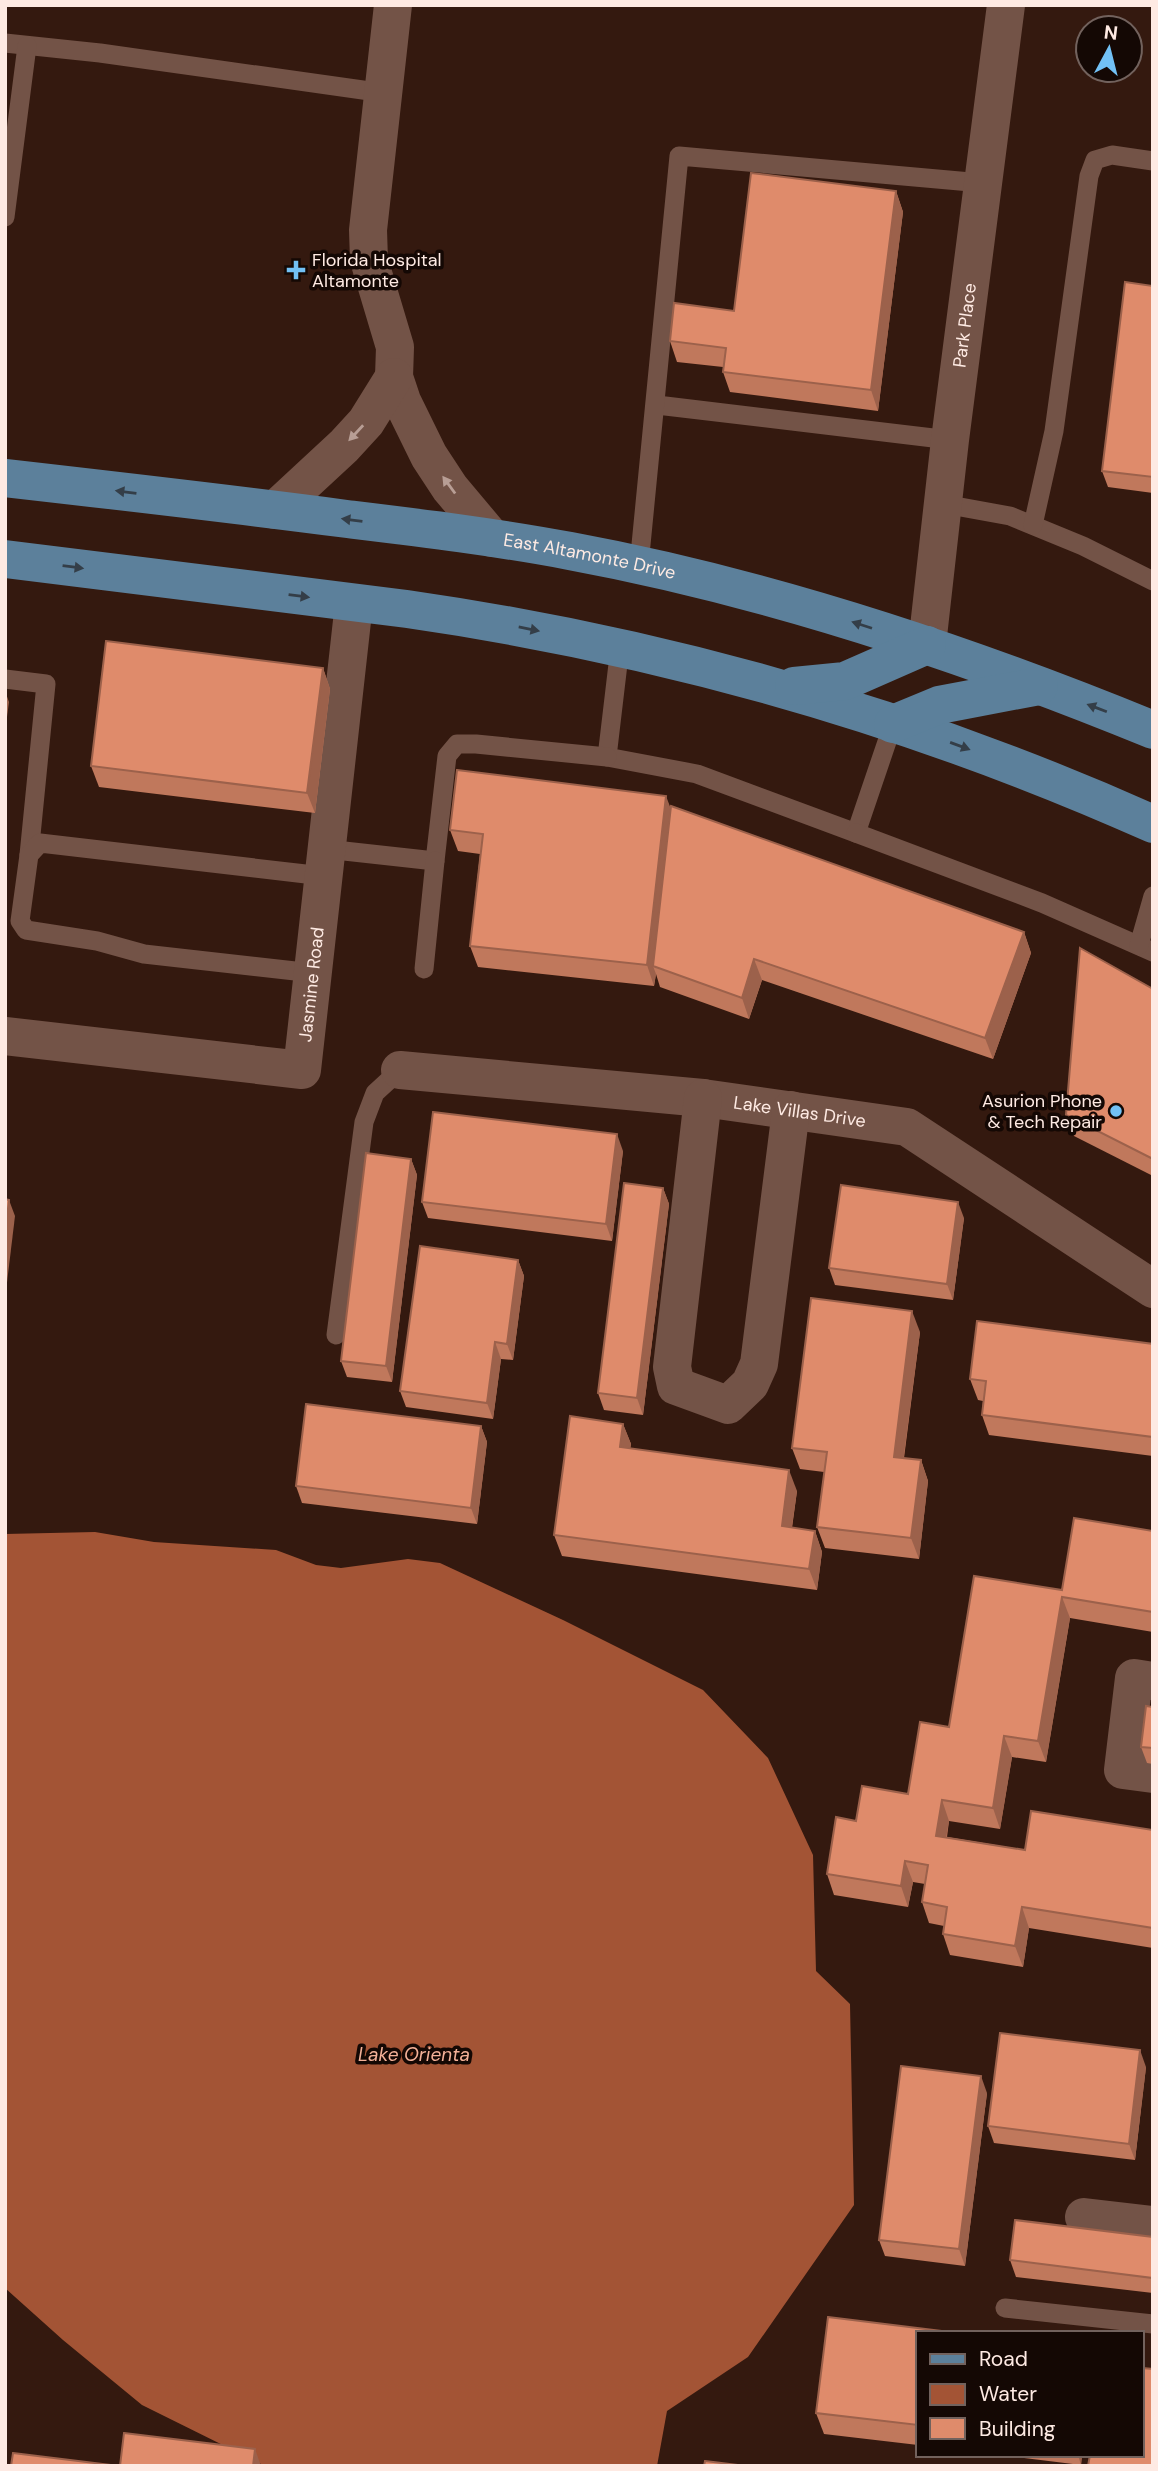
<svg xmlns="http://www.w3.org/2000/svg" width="1158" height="2471" viewBox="0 0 1158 2471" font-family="'DM Sans',sans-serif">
	<rect width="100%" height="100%" fill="#34190f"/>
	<polygon fill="#a35435" points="95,1532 154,1542 276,1550 316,1565 341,1568 408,1559 440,1563 563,1620 703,1690 768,1758 813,1855 816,1971 850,2004 854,2205 748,2357 667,2411 657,2466 265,2466 142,2405 63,2340 5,2288 5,1534"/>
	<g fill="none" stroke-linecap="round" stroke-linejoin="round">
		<g stroke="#735347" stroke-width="19">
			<polyline points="5,43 100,53 384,93"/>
			<polyline points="5,217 27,46"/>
			<polyline points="657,405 950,440"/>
			<polyline points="944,504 1010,516 1083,546 1153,581"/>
			<polyline points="1033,525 1054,431 1089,176 1095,160 1112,155 1153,161"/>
			<polyline points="639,565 679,156 982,183"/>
			<polyline points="620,647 607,757 697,774 856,833 893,724"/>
			<polyline points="5,679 46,684 29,855"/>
			<polyline points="856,833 1042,903 1153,952"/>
			<polyline points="326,849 435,861 447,756 457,744 476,744 607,757"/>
			<polyline points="1139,945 1153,896"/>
			<polyline points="424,969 435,861"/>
			<polyline points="313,973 144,954 97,941 26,930 20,921 29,855 40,843 323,876"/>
			<polyline points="336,1335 364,1122 375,1093 400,1070"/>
			<polyline points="1005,2308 1153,2324"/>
		</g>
		<g stroke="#735347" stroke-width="38">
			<polyline points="393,5 368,230 369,260 395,347 394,377 402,401 429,456 450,488 492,538"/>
			<polyline points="275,510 344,446 366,422 394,377"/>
			<path id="s1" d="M927 645 950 440 1006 5"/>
			<path id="s2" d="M5 1036 302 1070 354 603"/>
			<path id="s3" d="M400 1070 703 1098 907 1127 1153 1289"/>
			<polyline points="703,1098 672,1367 676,1386 728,1405 750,1384 759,1364 791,1110"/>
			<polyline points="1153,1681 1134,1678 1123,1770 1153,1774"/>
			<polyline points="1084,2217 1153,2225"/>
		</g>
		<g stroke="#5c809b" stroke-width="38">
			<path id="s4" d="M5 478C119 491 233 504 347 519 421 528 496 537 570 551 770 588 965 653 1153 730"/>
			<path d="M5 559 407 609C664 646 916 718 1153 824"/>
			<polyline points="794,686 845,681 927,645"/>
			<polyline points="893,724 939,705 1039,686"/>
		</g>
	</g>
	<g fill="#c0785c">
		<polygon points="896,191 903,212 878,411 730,392 723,372 723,367 677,362 670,341 734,311"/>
		<polygon points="1153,286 1153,493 1108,487 1102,471"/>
		<polygon points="323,668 330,689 315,813 99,787 91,766"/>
		<polygon points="671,808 1024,932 1031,953 993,1059 762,980 749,1019 660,987 656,974 654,986 478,967 470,946 480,854 458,851 450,830"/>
		<polygon points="1153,989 1153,1176 1074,1136 1066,1115"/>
		<polygon points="623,1151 612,1241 428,1218 422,1202"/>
		<polygon points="411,1159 417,1175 392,1382 347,1377 341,1361"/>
		<polygon points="663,1188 669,1204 643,1415 604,1410 598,1393"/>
		<polygon points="964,1218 953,1300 835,1285 829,1268"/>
		<polygon points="518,1260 524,1276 513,1360 501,1359 493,1419 406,1407 400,1391"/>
		<polygon points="920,1332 904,1458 921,1460 928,1481 919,1559 825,1548 817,1527 824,1472 800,1469 792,1448"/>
		<polygon points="1153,1344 1153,1456 989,1435 982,1415 983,1401 978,1400 970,1379"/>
		<polygon points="623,1424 631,1444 630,1449 797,1491 792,1528 815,1531 822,1552 817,1590 562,1556 554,1535"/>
		<polygon points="481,1426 487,1442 477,1524 302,1503 296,1486"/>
		<polygon points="1153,1531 1153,1632 1070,1618 1046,1762 1012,1757 1000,1829 949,1821 947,1837 1025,1850 1153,1830 1153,1948 1029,1928 1023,1967 950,1955 943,1934 944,1926 929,1923 922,1902 925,1884 913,1882 908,1907 834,1895 827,1874 856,1821 908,1794 949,1727 1062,1590"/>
		<polygon points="1153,1707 1153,1764 1147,1763 1141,1747"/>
		<polygon points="1146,2067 1135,2160 994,2143 988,2126"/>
		<polygon points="987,2093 965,2266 885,2256 879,2240"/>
		<polygon points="1153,2237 1153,2293 1016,2277 1010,2260"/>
		<polygon points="918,2333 918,2445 824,2434 816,2413"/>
		<polygon points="1000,2455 1082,2455 1081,2465"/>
	</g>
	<g fill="#9c614b">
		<polygon points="896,191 903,212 878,411 871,390"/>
		<polygon points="323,668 330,689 315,813 307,793"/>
		<polygon points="5,691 9,702 5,732"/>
		<polygon points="666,796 674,817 653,966 656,974 654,986 647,965"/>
		<polygon points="1024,932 1031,953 993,1059 985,1038"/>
		<polygon points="754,959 762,980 749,1019 742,998"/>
		<polygon points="617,1134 623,1151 612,1241 606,1224"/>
		<polygon points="411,1159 417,1175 392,1382 386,1366"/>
		<polygon points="663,1188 669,1204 643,1415 637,1398"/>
		<polygon points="9,1200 15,1216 5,1299 5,1234"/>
		<polygon points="958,1202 964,1218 953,1300 947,1284"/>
		<polygon points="518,1260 524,1276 513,1360 507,1344"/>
		<polygon points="912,1311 920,1332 901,1478 894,1457"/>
		<polygon points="495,1342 501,1359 493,1419 487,1403"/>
		<polygon points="623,1424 631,1444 627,1468 620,1447"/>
		<polygon points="481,1426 487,1442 477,1524 471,1508"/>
		<polygon points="921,1460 928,1481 919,1559 911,1538"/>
		<polygon points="789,1470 797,1491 789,1547 782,1526"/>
		<polygon points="815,1531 822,1552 817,1590 809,1569"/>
		<polygon points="1062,1597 1070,1618 1046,1762 1038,1741"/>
		<polygon points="1004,1736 1012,1757 1000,1829 993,1808"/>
		<polygon points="942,1800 949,1821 943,1856 936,1836"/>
		<polygon points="905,1861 913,1882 908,1907 901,1886"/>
		<polygon points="1022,1907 1029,1928 1023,1967 1015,1946"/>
		<polygon points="1140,2050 1146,2067 1135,2160 1129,2144"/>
		<polygon points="981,2076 987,2093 965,2266 959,2249"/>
		<polygon points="255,2449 261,2466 253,2466"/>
		<polygon points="1078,2455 1082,2455 1081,2465"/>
	</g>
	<g fill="#df8b6b" stroke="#9c614b" stroke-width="2">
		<polygon points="751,173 896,191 871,390 723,372 726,348 670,341 674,303 734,311"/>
		<polygon points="1125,282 1153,286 1153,477 1102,471"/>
		<polygon points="106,641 323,668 307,793 91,766"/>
		<polygon points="457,770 666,796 647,965 470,946 483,834 450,830"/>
		<polygon points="671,806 1024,932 985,1038 754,959 742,998 653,966"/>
		<polygon points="1080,948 1153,989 1153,1159 1066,1115"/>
		<polygon points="433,1112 617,1134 606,1224 422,1202"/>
		<polygon points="366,1153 411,1159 386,1366 341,1361"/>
		<polygon points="624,1183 663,1188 637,1398 598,1393"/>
		<polygon points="841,1185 958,1202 947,1284 829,1268"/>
		<polygon points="5,1199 9,1200 5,1234"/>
		<polygon points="420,1246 518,1260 507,1344 495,1342 487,1403 400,1391"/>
		<polygon points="811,1298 912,1311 894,1457 921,1460 911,1538 817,1527 827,1452 792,1448"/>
		<polygon points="977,1321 1153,1344 1153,1437 982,1415 986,1381 970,1379"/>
		<polygon points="306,1404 481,1426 471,1508 296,1486"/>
		<polygon points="570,1416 623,1424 620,1447 789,1470 782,1526 815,1531 809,1569 554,1535"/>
		<polygon points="1074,1518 1153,1531 1153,1612 1062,1597 1038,1741 1004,1736 993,1808 942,1800 936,1836 1025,1850 1031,1811 1153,1830 1153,1928 1022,1907 1015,1946 943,1934 947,1907 922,1902 928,1865 905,1861 901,1886 827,1874 836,1817 856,1821 862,1786 908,1794 920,1722 949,1727 974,1576 1062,1590"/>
		<polygon points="1146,1706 1153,1707 1153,1748 1141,1747"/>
		<polygon points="1000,2033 1140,2050 1129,2144 988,2126"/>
		<polygon points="901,2066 981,2076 959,2249 879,2240"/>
		<polygon points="1015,2220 1153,2237 1153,2278 1010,2260"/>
		<polygon points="828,2317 958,2333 918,2333 918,2425 816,2413"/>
		<polygon points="1142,2368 1153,2369 1153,2466 1088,2466 1090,2455 1142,2455"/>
		<polygon points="124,2433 255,2449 253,2466 120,2466"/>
		<polygon points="13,2453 119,2466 11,2466"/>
		<polygon points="705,2461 746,2466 704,2466"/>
	</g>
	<defs><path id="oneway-solid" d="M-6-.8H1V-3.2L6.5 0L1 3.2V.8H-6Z" transform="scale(1.75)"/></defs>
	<g fill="#b89e95">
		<use href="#oneway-solid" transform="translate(356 433) rotate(133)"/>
		<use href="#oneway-solid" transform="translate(449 485) rotate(-126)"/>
	</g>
	<g fill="#343e48">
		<use href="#oneway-solid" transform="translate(126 492) rotate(-173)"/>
		<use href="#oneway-solid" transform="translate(352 520) rotate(-173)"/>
		<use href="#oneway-solid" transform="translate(73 567) rotate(7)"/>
		<use href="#oneway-solid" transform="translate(299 596) rotate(7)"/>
		<use href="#oneway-solid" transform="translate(862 625) rotate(-162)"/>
		<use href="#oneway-solid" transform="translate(529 629) rotate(11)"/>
		<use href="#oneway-solid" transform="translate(1097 708) rotate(-159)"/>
		<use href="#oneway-solid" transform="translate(960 746) rotate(20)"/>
	</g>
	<g fill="#72c1f5" stroke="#140804" stroke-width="2.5">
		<path d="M292.5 259.5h7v7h7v7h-7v7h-7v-7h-7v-7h7z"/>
		<circle cx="1116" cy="1111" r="7"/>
	</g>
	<g text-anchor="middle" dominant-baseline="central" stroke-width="7" stroke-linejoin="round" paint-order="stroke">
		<g font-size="18" fill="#feeae3" stroke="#140804" text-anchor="start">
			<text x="312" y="260">Florida Hospital<tspan x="312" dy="21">Altamonte</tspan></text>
			<text x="1102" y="1101" text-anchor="end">Asurion Phone<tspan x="1102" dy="21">&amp; Tech Repair</tspan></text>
		</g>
		<g font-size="18" fill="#feeae3" stroke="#140804">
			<text stroke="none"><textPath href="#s1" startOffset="322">Park Place</textPath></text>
			<text stroke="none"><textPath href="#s4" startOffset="590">East Altamonte Drive</textPath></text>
			<text stroke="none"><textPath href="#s2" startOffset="385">Jasmine Road</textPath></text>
			<text stroke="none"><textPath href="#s3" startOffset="402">Lake Villas Drive</textPath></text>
		</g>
		<g font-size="19" font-style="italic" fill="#f4b198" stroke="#140804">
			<text x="414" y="2054">Lake Orienta</text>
		</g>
	</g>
	<rect width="1158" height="2471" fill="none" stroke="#feeae3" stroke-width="14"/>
	<rect x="916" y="2331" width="228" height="126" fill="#140804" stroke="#72625d" stroke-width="2"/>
	<rect x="930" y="2354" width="35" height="10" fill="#5c809b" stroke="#72625d" stroke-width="2"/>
	<text x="979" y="2366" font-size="21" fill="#feeae3">Road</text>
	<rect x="930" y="2384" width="35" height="21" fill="#a35435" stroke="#72625d" stroke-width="2"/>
	<text x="979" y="2401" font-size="21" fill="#feeae3">Water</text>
	<rect x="930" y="2418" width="35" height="21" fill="#df8b6b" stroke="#72625d" stroke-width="2"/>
	<text x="979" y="2436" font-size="21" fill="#feeae3">Building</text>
	<g transform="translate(1109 49) rotate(7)"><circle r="33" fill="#140804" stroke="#72625d" stroke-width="2"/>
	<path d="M0-5L12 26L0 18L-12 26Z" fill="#72c1f5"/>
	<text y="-10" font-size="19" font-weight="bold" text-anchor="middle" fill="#feeae3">N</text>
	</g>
</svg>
